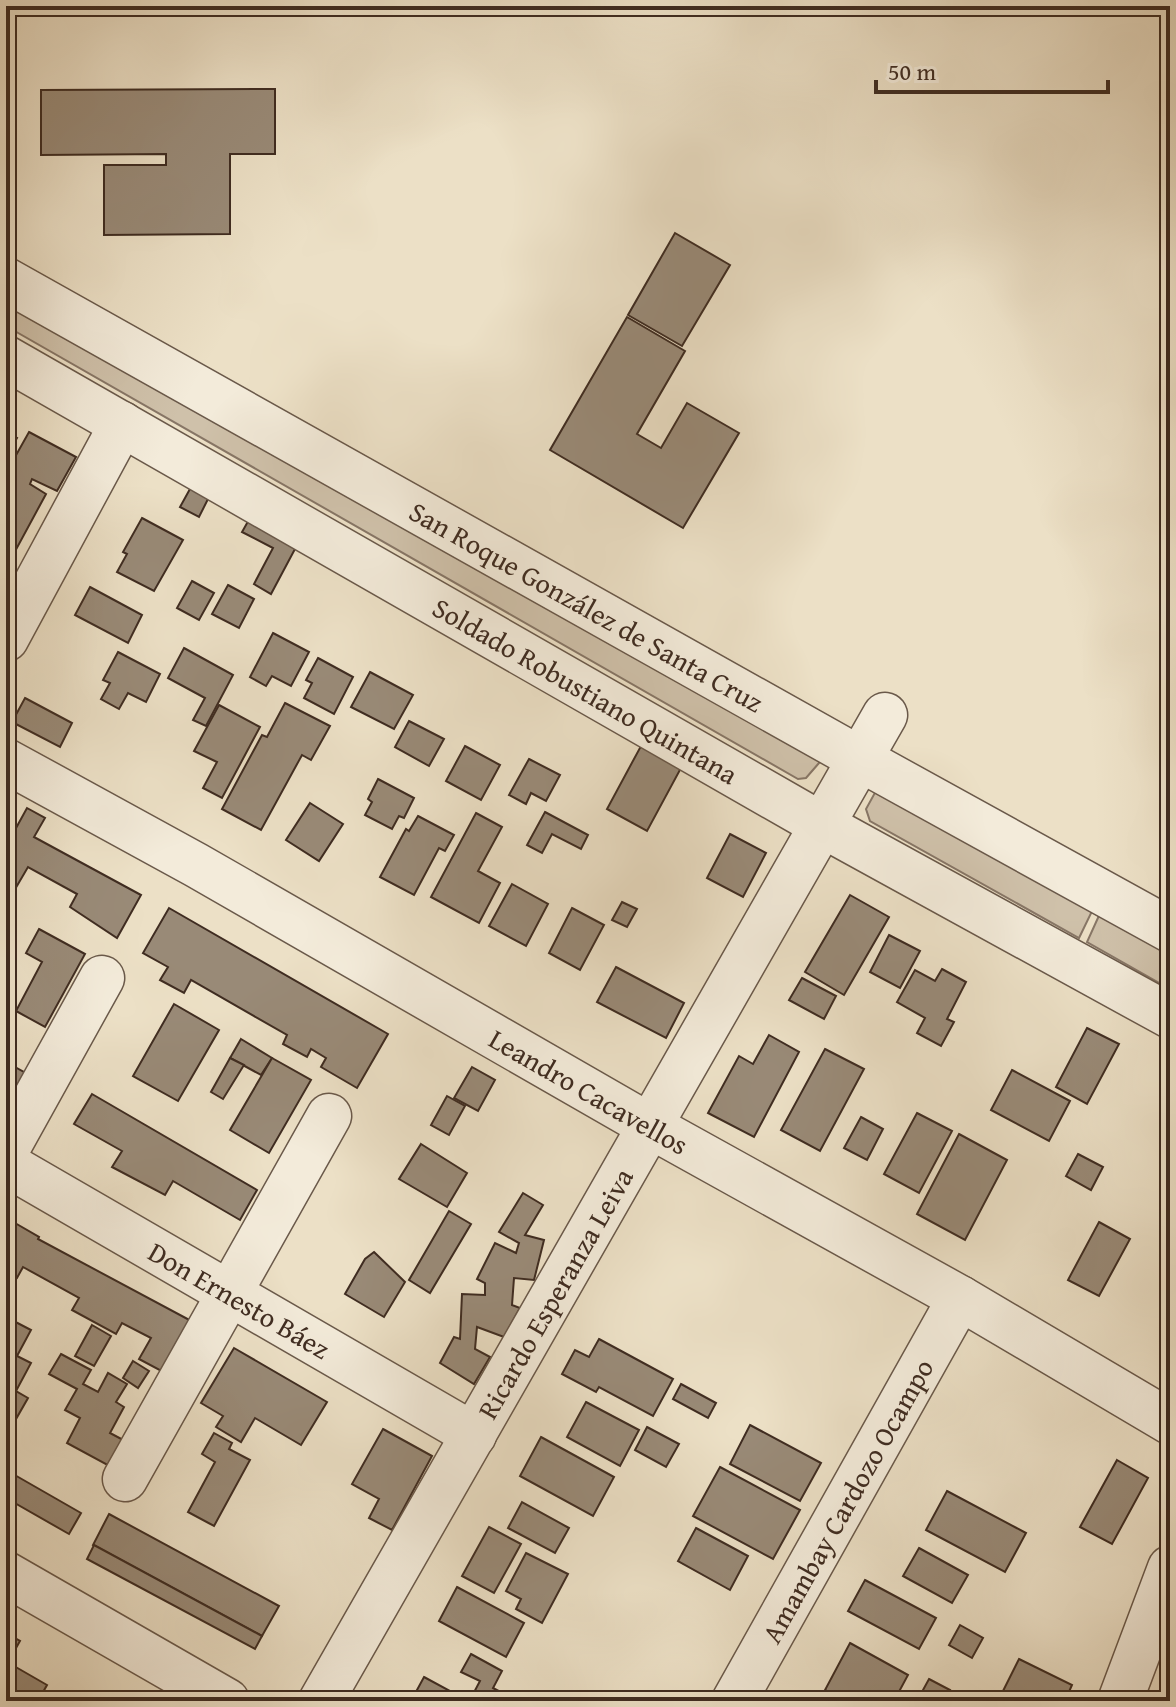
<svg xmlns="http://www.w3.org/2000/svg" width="1176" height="1707" viewBox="0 0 1176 1707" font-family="'Gentium Book Plus',serif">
	<rect width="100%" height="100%" fill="#ece0c6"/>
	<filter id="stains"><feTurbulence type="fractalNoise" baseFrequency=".0025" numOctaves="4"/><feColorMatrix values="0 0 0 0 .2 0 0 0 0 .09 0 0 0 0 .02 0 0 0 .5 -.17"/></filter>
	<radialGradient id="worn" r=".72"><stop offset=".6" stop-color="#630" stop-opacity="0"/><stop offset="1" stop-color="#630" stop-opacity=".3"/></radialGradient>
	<g fill="#cfc1aa" stroke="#877666" stroke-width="2">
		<polygon points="6,291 820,755 819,763 806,778 798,779 6,326"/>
		<polygon points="877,789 1095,905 1079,938 870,821 866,809"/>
		<polygon points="1102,909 1170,947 1170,989 1087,942"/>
	</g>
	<g fill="#998a77" stroke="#3f2c21" stroke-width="2">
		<polygon points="275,89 275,154 230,154 230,234 104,235 104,165 166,165 166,154 41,155 41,90"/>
		<polygon points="675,233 730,265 682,346 628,315"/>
		<polygon points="627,317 685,351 637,434 661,448 687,403 739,433 683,528 550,450"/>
		<polygon points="6,432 17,438 6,458"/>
		<polygon points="29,432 76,457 57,491 32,479 30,484 46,494 12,557 6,554 6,473"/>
		<polygon points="196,478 214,487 199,517 180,507"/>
		<polygon points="255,509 303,534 271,594 254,584 273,548 242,532"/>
		<polygon points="142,518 183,540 154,591 117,572 127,554 123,552"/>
		<polygon points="192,581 214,593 199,620 177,608"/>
		<polygon points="228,585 254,599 239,628 212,614"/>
		<polygon points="90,587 142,615 128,643 75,615"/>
		<polygon points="273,633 309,652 291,686 272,676 266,686 250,677"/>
		<polygon points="184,648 233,675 206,726 193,720 205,698 168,678"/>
		<polygon points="118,652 160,674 146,702 128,693 119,709 101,699 110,683 103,680"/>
		<polygon points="318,658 353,677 334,714 304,698 312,683 306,680"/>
		<polygon points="370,672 413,695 394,729 351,707"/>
		<polygon points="25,698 72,723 60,747 12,722"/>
		<polygon points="285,703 330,726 311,760 302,755 261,830 222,809 262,735 267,737"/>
		<polygon points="219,705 260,727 222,798 203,788 217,762 194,751"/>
		<polygon points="409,721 444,739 429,766 395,747"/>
		<polygon points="465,746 500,765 481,800 446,781"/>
		<polygon points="641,746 681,768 647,831 607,809"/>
		<polygon points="529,759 560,775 546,801 531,793 526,804 509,795"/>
		<polygon points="378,779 414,798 404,818 399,816 392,829 365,815 372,802 368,799"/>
		<polygon points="310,803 343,824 319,861 286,840"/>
		<polygon points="27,808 45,818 34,837 141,895 117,938 70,907 77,894 28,867 14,891 6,887 6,822 16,828"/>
		<polygon points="545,812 588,835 581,849 552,834 542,853 527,845"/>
		<polygon points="476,813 502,827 478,871 500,883 479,923 431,897"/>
		<polygon points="418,816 454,835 445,851 439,848 414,895 380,877 406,829 409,831"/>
		<polygon points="730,834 766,853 743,897 707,878"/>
		<polygon points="512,884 548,904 526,946 489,926"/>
		<polygon points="850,895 889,917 844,995 805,972"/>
		<polygon points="622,902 637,909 627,927 612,920"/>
		<polygon points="169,908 388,1034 357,1088 321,1067 326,1058 311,1049 307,1057 283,1044 287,1035 191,980 184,993 160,980 168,967 143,953"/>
		<polygon points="572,908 604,925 580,970 549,953"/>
		<polygon points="39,929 85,954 45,1027 16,1011 42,962 26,953"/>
		<polygon points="889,935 920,951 900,988 870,972"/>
		<polygon points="616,967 684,1003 666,1038 597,1002"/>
		<polygon points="942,969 966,982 947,1019 954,1022 941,1046 917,1033 925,1018 897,1002 915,970 935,981"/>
		<polygon points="802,978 836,996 824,1019 789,1000"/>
		<polygon points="174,1004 219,1030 178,1101 133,1076"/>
		<polygon points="1087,1028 1119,1044 1087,1104 1056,1087"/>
		<polygon points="769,1035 799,1052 754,1137 708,1113 739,1056 753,1064"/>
		<polygon points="241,1039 272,1058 261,1075 230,1058"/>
		<polygon points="825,1049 864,1069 820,1151 781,1130"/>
		<polygon points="230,1058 244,1065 223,1099 211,1092"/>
		<polygon points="272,1058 311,1080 269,1153 230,1130"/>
		<polygon points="6,1062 31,1076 14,1110 6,1105"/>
		<polygon points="472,1067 495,1080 478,1111 454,1098"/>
		<polygon points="1012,1070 1070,1101 1049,1141 991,1110"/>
		<polygon points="92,1094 257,1190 240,1220 173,1181 165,1195 112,1167 122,1151 74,1124"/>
		<polygon points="447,1096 465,1106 449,1135 431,1125"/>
		<polygon points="917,1113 952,1131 919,1193 884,1174"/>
		<polygon points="861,1117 883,1129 867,1160 844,1148"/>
		<polygon points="959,1134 1007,1160 965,1240 917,1214"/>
		<polygon points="421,1144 467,1173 447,1207 399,1179"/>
		<polygon points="1078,1154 1103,1167 1091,1190 1066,1176"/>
		<polygon points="523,1193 543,1205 525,1235 544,1240 534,1280 514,1278 512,1305 520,1308 504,1337 477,1327 475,1349 490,1357 474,1384 440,1363 454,1337 460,1339 462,1294 485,1295 485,1283 477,1279 495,1243 516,1253 519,1243 499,1232"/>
		<polygon points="449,1211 471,1224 430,1293 409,1280"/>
		<polygon points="1099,1222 1130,1239 1099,1296 1068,1280"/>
		<polygon points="15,1223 39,1237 38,1239 195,1323 167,1374 139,1359 151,1338 122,1323 116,1334 72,1310 79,1298 23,1267 17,1278 6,1272 6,1239"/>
		<polygon points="374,1252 405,1282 384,1317 345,1294 365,1259"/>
		<polygon points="6,1317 31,1330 17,1356 31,1363 16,1391 28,1398 16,1419 6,1413"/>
		<polygon points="92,1325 111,1336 94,1366 75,1356"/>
		<polygon points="599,1339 673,1379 653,1416 599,1387 596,1392 562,1374 575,1350 589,1357"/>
		<polygon points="234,1348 327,1402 301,1445 255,1418 241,1442 216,1427 223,1416 201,1403"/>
		<polygon points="61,1354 91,1370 83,1384 98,1392 108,1373 127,1384 116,1402 124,1407 110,1433 127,1442 113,1468 67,1443 80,1418 65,1410 77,1389 49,1374"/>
		<polygon points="133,1361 149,1371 138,1388 123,1378"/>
		<polygon points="681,1384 716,1403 708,1418 673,1399"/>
		<polygon points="586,1402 639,1430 620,1466 567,1437"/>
		<polygon points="750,1425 821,1463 800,1501 730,1464"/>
		<polygon points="647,1427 679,1444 666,1467 635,1450"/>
		<polygon points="383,1429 432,1456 392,1530 369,1518 379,1499 352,1484"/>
		<polygon points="214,1433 232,1443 229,1449 250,1460 214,1526 188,1512 215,1462 202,1454"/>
		<polygon points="541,1437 614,1477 593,1516 520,1476"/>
		<polygon points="1117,1460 1148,1478 1112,1544 1080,1527"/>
		<polygon points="720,1467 800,1510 773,1559 693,1516"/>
		<polygon points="6,1470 81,1513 69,1534 6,1498"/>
		<polygon points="947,1491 1026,1533 1005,1572 926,1530"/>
		<polygon points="522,1502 569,1528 555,1553 508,1528"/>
		<polygon points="109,1514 279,1606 262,1636 93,1545"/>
		<polygon points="489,1527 521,1544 494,1593 462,1576"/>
		<polygon points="696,1528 748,1556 730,1590 678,1561"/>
		<polygon points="94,1545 262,1636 255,1649 87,1559"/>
		<polygon points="919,1548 968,1575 952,1603 903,1576"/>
		<polygon points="526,1553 568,1574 542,1623 516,1609 521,1599 506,1591"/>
		<polygon points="865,1580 936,1618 919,1649 848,1611"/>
		<polygon points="457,1587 524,1623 506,1657 439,1621"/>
		<polygon points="960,1625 983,1638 972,1658 949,1645"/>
		<polygon points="6,1633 20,1641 6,1666"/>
		<polygon points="850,1643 908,1675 894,1701 845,1701 825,1690"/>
		<polygon points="471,1654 502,1671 493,1688 508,1696 505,1701 477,1701 471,1698 480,1681 461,1672"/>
		<polygon points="1019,1659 1072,1685 1065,1701 998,1701"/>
		<polygon points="14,1666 47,1685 38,1701 6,1701 6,1680"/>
		<polygon points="424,1677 452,1692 446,1701 411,1701"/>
		<polygon points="929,1679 950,1690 944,1701 917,1701"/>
	</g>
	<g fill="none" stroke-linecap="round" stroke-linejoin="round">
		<g stroke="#6a594a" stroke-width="47">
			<g id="minor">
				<path id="s1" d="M6 280 860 759 1170 930"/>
				<path id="s2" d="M6 358 822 825 1170 1016"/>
				<polyline points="6,639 122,424"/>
				<path id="s3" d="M6 761 196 865 650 1126 960 1298 1170 1422"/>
				<polyline points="6,1151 102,978"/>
				<path id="s4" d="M6 1164 474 1435"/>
				<polyline points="125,1479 329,1116"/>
				<polyline points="6,1574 227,1701"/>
				<path id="s5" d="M321 1701 885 715"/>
				<path id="s6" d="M734 1701 960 1298"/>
				<polyline points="1120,1701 1170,1568"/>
			</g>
		</g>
		<use href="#minor" stroke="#f3ebda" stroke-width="44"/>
	</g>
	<g text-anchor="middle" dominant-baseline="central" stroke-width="6" stroke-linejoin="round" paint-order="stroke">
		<g font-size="28" fill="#3f2c21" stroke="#f3ebda">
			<text stroke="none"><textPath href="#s1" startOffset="666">San Roque González de Santa Cruz</textPath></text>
			<text stroke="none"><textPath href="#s2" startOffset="668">Soldado Robustiano Quintana</textPath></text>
			<text stroke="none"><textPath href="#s3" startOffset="670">Leandro Cacavellos</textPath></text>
			<text stroke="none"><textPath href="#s5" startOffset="470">Ricardo Esperanza Leiva</textPath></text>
			<text stroke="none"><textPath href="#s4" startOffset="270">Don Ernesto Báez</textPath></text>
			<text stroke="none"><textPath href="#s6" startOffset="230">Amambay Cardozo Ocampo</textPath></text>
		</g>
	</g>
	<rect width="1176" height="1707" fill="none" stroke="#ece0c6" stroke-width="32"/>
	<rect x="8" y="8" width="1160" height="1691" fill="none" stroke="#3f2c21" stroke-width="4"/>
	<rect x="16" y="16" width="1144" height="1675" fill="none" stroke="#3f2c21" stroke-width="2"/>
	<path d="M876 80v12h232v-12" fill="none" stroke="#3f2c21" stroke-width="4"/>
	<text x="888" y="80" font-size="24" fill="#3f2c21" stroke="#f3ebda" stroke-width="6" paint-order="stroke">50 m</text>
	<rect width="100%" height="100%" filter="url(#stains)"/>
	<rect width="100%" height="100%" fill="url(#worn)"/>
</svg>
